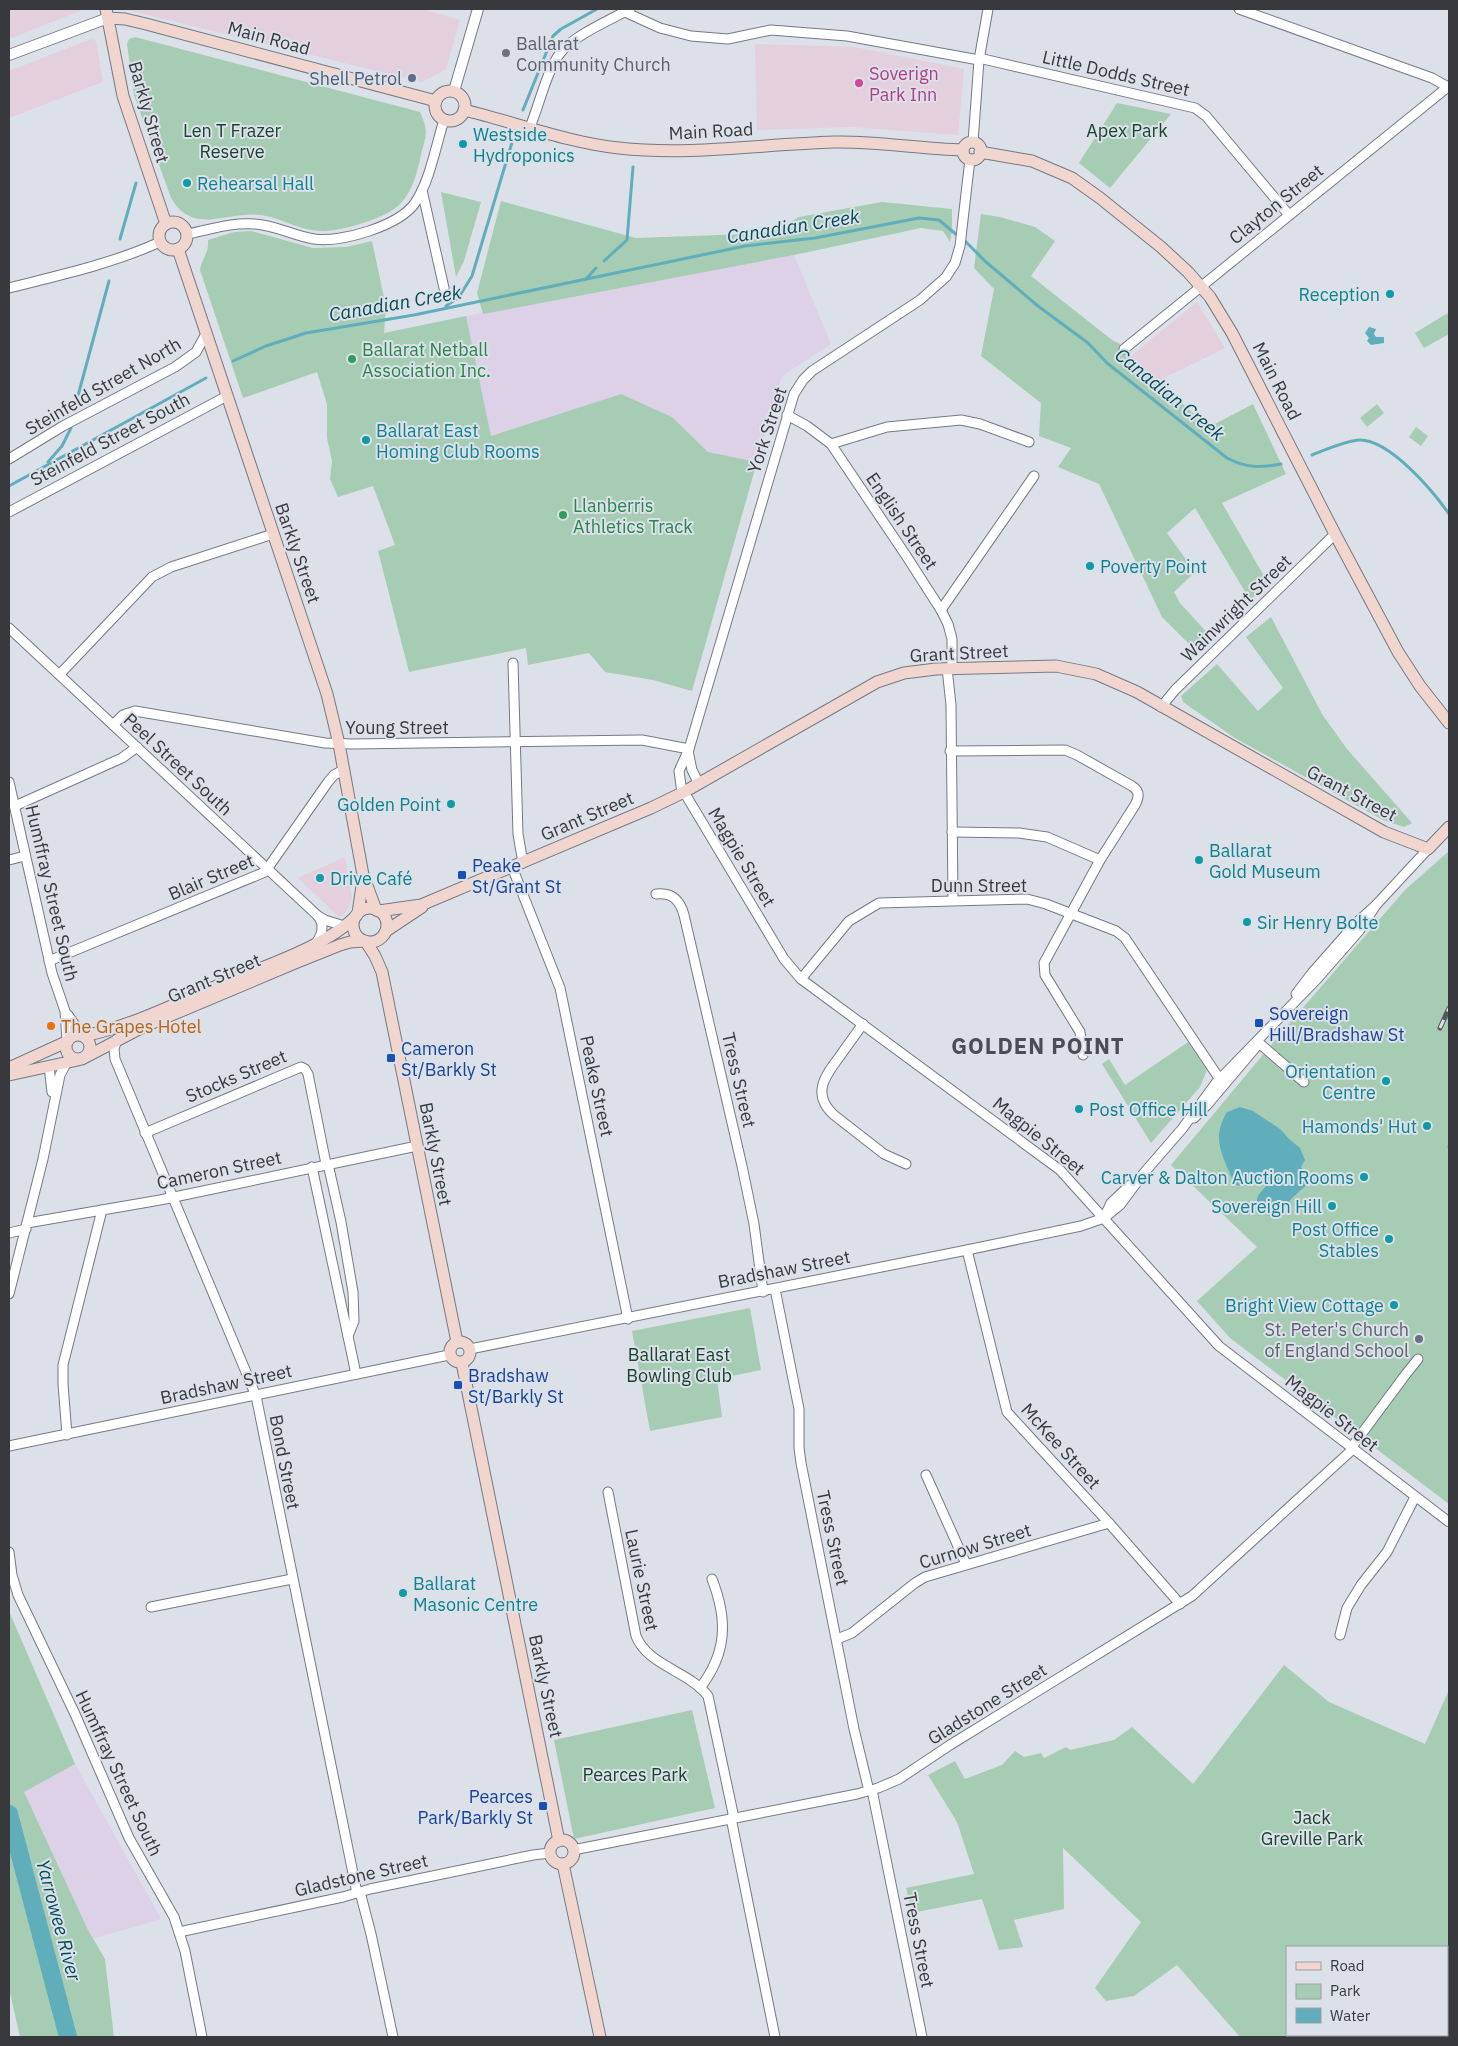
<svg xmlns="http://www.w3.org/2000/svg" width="1458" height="2046" viewBox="0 0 1458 2046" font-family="'IBM Plex Sans',sans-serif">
	<rect width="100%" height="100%" fill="#dce0e9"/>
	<g fill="#e4cfdd">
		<polygon points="9,9 85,9 9,39"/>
		<polygon points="123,9 423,9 460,20 446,69 422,82"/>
		<polygon points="91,39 96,41 103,82 9,118 9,71"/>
		<polygon points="755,44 855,47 964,69 958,135 852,127 757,130"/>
		<polygon points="1197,302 1225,348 1158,381 1130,357"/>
		<polygon points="345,857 352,898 348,909 340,918 298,878"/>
	</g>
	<g fill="#dcd1e6">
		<polygon points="794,255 831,344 782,376 757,462 708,452 672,417 621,394 491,436 466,316"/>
		<polygon points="75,1764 161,1919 92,1939 23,1791"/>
	</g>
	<g fill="#a6ccb4" fill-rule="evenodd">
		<path d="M135 37 420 112C429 132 426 135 421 155 417 172 413 191 400 204 387 218 342 231 323 231 300 231 282 218 261 215 227 211 193 236 171 198L134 95 127 44 129 39Z"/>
		<polygon points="1117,103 1171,114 1110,188 1079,163"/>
		<polygon points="441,192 481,202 464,261 456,277"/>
		<polygon points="501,201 636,238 748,234 784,229 785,225 799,217 882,202 952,209 952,231 950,242 943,231 921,228 794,255 483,314 477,293"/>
		<polygon points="981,214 1000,217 1035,227 1055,241 1031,276 1112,340 1120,344 1130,357 1209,427 1253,404 1286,474 1222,503 1268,583 1250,600 1195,508 1167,533 1195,572 1174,592 1180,603 1211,637 1197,652 1162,617 1099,484 1058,467 1071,448 1039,436 1041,403 981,356 994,289 974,268"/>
		<path d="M251 231 313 248 346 247 372 241 386 307 384 333 466 316 491 436 621 394 672 417 708 452 757 462 692 691 653 680 605 672 589 653 528 665 526 648 409 672 378 551 395 545 373 486 338 497 330 479 332 461 327 438V404L317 372 243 398 200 270C202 257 209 254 208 240L234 232Z"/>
		<polygon points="1448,313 1449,334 1424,348 1415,333"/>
		<polygon points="1377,404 1384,413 1367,427 1360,418"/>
		<polygon points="1416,427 1428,436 1421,446 1409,437"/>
		<polygon points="1271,617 1322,714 1347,749 1412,823 1404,827 1383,820 1235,738 1183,702 1181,696 1217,664 1258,711 1283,688 1246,637"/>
		<polygon points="1449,851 1449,1504 1230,1338 1197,1301 1257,1247 1171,1165 1287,1026 1405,890"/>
		<polygon points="1188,1042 1207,1070 1200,1087 1151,1143 1102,1064 1109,1059 1125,1085"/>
		<polygon points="750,1308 761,1370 717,1379 722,1417 650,1431 632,1331"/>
		<polygon points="9,1611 75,1764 24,1792 88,1930 105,1959 114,2037 20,2037 9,1988"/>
		<path d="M1284 1665 1329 1702 1425 1744 1449 1690V2037H1240L1177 1965 1134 1996 1106 2001 1095 1988 1141 1922 1063 1848 1064 1909 1014 1920 1023 1947 999 1950 982 1899 912 1913 906 1888 974 1874 957 1822 928 1775 955 1761 965 1779 1002 1765 1015 1751 1024 1757 1041 1753 1044 1758 1066 1747 1070 1750 1114 1740 1132 1727 1193 1784ZM1287 1947H1447V2035H1287Z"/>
		<polygon points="692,1710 715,1808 574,1839 554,1740"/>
	</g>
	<g fill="#60aebb">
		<polygon points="1369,327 1376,329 1374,334 1376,337 1384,337 1384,343 1371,345 1367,341 1369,338 1365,333"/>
		<path d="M1240 1107 1253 1111 1280 1129 1289 1139 1300 1148 1305 1160 1301 1167 1311 1181 1292 1198 1276 1219C1267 1217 1253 1205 1258 1196 1260 1192 1264 1189 1266 1186L1264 1181 1261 1179C1254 1186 1243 1188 1234 1184 1224 1156 1210 1141 1227 1112Z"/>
	</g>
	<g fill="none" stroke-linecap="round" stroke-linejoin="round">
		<g stroke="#60aebb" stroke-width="3">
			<polyline points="523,110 553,36 561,29 597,9"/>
			<polyline points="120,239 136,183"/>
			<path d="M963 239 986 262 1038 306 1088 343 1107 363 1227 458C1246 468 1260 468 1281 464"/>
			<polyline points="604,261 627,240 633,167"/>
			<polyline points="586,279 596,268"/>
			<polyline points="446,306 459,297 472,276 513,139"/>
			<polyline points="233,361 266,346 306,333 414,315 745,246 815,238 919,218 939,220 958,236"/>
			<polyline points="76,403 109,281"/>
			<path d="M1312 455C1325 450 1347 440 1360 440 1390 440 1433 491 1449 514"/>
			<polyline points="48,462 62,446 71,428"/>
			<polyline points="9,486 206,378"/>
			<polyline points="1448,1018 1449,1018"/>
			<polyline points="1449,1147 1449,1146"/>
		</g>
		<polyline stroke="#60aebb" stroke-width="18" points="9,1814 68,2037"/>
		<g stroke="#767982" stroke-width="11">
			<g id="minor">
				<polyline points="1239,9 1432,78 1448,87"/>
				<polyline points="625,12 660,28 691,36 728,39 771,30 847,36 979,60"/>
				<polyline points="979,58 1195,108 1206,116 1289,215"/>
				<path d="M530 127C539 106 547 69 561 52 573 36 612 19 630 9"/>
				<polyline points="973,142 979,60 988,9"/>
				<polyline points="422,190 444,288"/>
				<path d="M187 234C209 230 231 222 255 224 275 225 294 236 314 239 341 243 399 226 415 203 430 181 436 145 444 120"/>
				<path d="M9 288C60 275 111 264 160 242"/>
				<polyline points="1124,349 1449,86"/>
				<polyline points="787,415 807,426 831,444 907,557 941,610 948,624 952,639 952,668"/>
				<polyline points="831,444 887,427 961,420 980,424 1029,442"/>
				<polyline points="9,459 63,426 175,367 196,352 206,334"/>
				<polyline points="9,512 227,396"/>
				<polyline points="941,610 1034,476"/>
				<polyline points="9,628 318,916 325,920 344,926"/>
				<polyline points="513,663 518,834 523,863"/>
				<polyline points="947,668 951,705 953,900"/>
				<polyline points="60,674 152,577 171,567 273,534"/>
				<polyline points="1161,707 1175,690 1335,534"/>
				<polyline points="113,725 123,715 135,711 325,743 352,744 642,740 689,749"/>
				<polyline points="688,751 692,770 699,784"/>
				<path d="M950 751 1065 750 1077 755 1132 786C1140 791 1139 798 1135 805L1100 860 1044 963 1045 975 1080 1032 1083 1055"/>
				<polyline points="9,782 52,973 65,1011 67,1040"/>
				<polyline points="684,792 784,959 801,979 1060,1170 1219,1346 1449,1522"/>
				<polyline points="682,793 679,771 689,749 794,394 803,380 812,371 920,300 946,277 955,263 960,246 970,159"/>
				<polyline points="15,806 122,758 137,747"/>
				<polyline points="952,832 1019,833 1047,837 1100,860"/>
				<polyline points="9,860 25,856"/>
				<polyline points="512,867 560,988 628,1319"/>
				<path d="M656 894C672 892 680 900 684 915L742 1166 754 1224 763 1292"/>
				<path d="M316 943C322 935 325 925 318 916"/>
				<polyline points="49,961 265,872 328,782 334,775 343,770"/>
				<polyline points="801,979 849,921 879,903 1027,899 1046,904 1116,931 1125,938 1223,1084"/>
				<polyline points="1296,994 1312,973 1357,922 1376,905 1428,849"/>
				<polyline points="68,1015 82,1035"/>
				<path d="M863 1024C855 1035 847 1046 840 1056 825 1076 811 1094 834 1115L884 1154 906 1164"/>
				<polyline points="117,1039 114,1049 115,1059 256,1396 357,1893"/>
				<polyline points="1259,1043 1304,1082"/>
				<polyline points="49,1066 52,1092"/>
				<polyline points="1194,1118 1207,1105 1256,1047"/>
				<polyline points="145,1133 301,1067 305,1069 308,1074 326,1164"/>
				<polyline points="328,1164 341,1222 353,1292 354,1321 348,1336"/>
				<polyline points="312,1167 356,1374"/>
				<polyline points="1104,1218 1111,1203 1130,1185"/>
				<polyline points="27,1223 160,1200 417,1146"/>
				<polyline points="9,1233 26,1229"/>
				<polyline points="967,1250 1007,1412 1109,1523 1180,1604"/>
				<polyline points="775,1289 799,1409 799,1448 801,1463 854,1729 869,1791"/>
				<polyline points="9,1294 43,1159 60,1075 67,1062"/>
				<polyline points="470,1349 967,1250 1081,1226 1104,1218 1120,1205 1143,1174 1182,1129 1216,1083 1317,979 1359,931 1376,905"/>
				<polyline points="67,1435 63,1384 63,1365 102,1210"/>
				<polyline points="9,1446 449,1355"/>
				<polyline points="1351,1448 1406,1374 1418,1359"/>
				<polyline points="926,1475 966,1564"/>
				<path d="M608 1492 636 1636C648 1666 689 1671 708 1696L734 1818"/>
				<polyline points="9,1552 12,1575 18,1595 75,1714 129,1838 174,1917 185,1951 202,2037"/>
				<polyline points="151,1607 292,1579"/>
				<polyline points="1340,1635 1347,1608 1361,1585 1387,1552 1415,1497"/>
				<polyline points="837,1639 852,1633 915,1583 925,1577 1109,1523"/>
				<path d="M700 1688C727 1653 728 1620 712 1579"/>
				<polyline points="872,1790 922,2037"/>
				<polyline points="731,1818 775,2037"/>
				<polyline points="573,1850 857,1794 878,1788 899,1779 950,1745 1192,1596 1353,1449"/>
				<polyline points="360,1892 371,1934 393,2037"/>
				<polyline points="179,1932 343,1897 370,1889 533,1855 550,1853"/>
			</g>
		</g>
		<g stroke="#767982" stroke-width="12">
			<g id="tertiary">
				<polyline points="9,55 108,18"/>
				<polyline points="454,91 478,9"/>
			</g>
		</g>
		<g stroke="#767982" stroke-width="13">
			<g id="secondary">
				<polyline points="106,9 123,96 166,224"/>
				<polyline points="108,18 125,19 146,24 436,101"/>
				<circle cx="450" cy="106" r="15"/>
				<path d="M464 110C514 122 569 143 619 148 690 156 763 144 834 142 877 141 920 149 963 150"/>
				<circle cx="972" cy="151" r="9"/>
				<polyline points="980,152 1032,161 1072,178 1100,198 1161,247 1188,272 1210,297 1232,333 1335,534 1398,652 1420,686 1449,723"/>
				<circle cx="173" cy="236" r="14"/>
				<polyline points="178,249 327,694 339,744 363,875 376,910"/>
				<circle cx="370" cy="925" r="17"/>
				<polyline points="379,911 421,905 651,808 684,792 877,682 904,673 936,669 1056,666 1096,674 1137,692 1384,832 1428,849 1449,827"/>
				<polyline points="358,913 363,879"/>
				<polyline points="386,931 422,907"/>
				<polyline points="366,942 375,956 382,972 457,1342"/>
				<circle cx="78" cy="1047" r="12"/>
				<path d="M84 1036C131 1026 175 1004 219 985 259 968 327 947 357 915"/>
				<polyline points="82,1059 143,1027 295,963 340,945 350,942 365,941"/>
				<polyline points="9,1068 66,1042"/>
				<polyline points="9,1075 78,1060"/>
				<circle cx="460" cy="1352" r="10"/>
				<polyline points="462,1363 559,1841"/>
				<circle cx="562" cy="1852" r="12"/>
				<polyline points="563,1864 600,2037"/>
			</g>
		</g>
		<use href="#minor" stroke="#fff" stroke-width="9"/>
		<use href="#tertiary" stroke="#fff" stroke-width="10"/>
		<use href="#secondary" stroke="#f1d6cf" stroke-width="11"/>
		<g stroke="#55575b" stroke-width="5">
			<polyline id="rail" points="1440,1028 1449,1008"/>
		</g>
		<use href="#rail" stroke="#dce0e9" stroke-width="3" stroke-dasharray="9" stroke-linecap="butt"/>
	</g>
	<g fill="#6b7280" stroke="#dce0e9" stroke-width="2">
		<circle cx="506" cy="53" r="5"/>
		<circle cx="1419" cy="1339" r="5"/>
	</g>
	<circle fill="#5c6f8a" stroke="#dce0e9" stroke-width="2" cx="412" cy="78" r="5"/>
	<circle fill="#d1479c" stroke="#dce0e9" stroke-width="2" cx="859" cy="83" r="5"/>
	<g fill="#0f9aa8" stroke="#dce0e9" stroke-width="2">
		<circle cx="463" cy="144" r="5"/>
		<circle cx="187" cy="183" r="5"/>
		<circle cx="1390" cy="294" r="5"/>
		<circle cx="366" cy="440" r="5"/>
		<circle cx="1090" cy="566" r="5"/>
		<circle cx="451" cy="804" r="5"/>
		<circle cx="1199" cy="860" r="5"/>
		<circle cx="320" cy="878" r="5"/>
		<circle cx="1247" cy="922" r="5"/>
		<circle cx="1386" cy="1081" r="5"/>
		<circle cx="1079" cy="1109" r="5"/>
		<circle cx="1427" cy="1126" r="5"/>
		<circle cx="1364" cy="1177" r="5"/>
		<circle cx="1332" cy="1206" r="5"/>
		<circle cx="1389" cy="1239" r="5"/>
		<circle cx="1394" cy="1305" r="5"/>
		<circle cx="403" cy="1593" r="5"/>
	</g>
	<g fill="#2e9e5b" stroke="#dce0e9" stroke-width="2">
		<circle cx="352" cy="359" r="5"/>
		<circle cx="563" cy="515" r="5"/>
	</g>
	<g fill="#1a4fb4" stroke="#dce0e9" stroke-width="2">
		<rect x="457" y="870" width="10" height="10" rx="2.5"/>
		<rect x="1254" y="1018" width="10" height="10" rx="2.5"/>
		<rect x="386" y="1053" width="10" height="10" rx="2.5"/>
		<rect x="453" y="1380" width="10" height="10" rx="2.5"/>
		<rect x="538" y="1801" width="10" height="10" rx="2.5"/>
	</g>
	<circle fill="#e8710a" stroke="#dce0e9" stroke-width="2" cx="51" cy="1026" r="5"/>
	<g text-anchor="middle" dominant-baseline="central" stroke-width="4" stroke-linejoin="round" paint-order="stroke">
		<g font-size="18" fill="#38393d" stroke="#dce0e9">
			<text transform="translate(269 38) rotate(15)">Main Road</text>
			<text transform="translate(1116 73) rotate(13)">Little Dodds Street</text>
			<text transform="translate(149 112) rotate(74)">Barkly Street</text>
			<text transform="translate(711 131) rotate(-3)">Main Road</text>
			<text transform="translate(1276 204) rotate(-39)">Clayton Street</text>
			<text transform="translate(1277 381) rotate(63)">Main Road</text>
			<text transform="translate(103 386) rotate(-30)">Steinfeld Street North</text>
			<text transform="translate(767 430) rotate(-72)">York Street</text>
			<text transform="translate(110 439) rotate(-28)">Steinfeld Street South</text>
			<text transform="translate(902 521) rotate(56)">English Street</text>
			<text transform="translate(298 553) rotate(71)">Barkly Street</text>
			<text transform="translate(1236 608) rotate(-44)">Wainwright Street</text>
			<text transform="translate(959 653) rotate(-3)">Grant Street</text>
			<text x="397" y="727">Young Street</text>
			<text transform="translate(178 764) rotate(43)">Peel Street South</text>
			<text transform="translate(1352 793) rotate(28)">Grant Street</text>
			<text transform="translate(587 816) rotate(-23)">Grant Street</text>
			<text transform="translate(742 857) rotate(59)">Magpie Street</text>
			<text transform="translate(211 877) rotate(-23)">Blair Street</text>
			<text x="979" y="885">Dunn Street</text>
			<text transform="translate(52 893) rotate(77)">Humffray Street South</text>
			<text transform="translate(214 978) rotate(-23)">Grant Street</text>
			<text transform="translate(236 1076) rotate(-23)">Stocks Street</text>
			<text transform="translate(739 1080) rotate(77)">Tress Street</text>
			<text transform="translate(597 1086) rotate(78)">Peake Street</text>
			<text transform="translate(1039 1136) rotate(39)">Magpie Street</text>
			<text transform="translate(436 1154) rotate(79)">Barkly Street</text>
			<text transform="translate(219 1170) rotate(-12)">Cameron Street</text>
			<text transform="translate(784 1269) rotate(-11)">Bradshaw Street</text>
			<text transform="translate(226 1384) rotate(-12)">Bradshaw Street</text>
			<text transform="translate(1332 1413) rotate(38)">Magpie Street</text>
			<text transform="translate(1061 1446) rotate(48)">McKee Street</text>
			<text transform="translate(285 1462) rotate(79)">Bond Street</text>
			<text transform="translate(833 1538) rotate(78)">Tress Street</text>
			<text transform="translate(975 1546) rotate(-17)">Curnow Street</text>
			<text transform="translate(642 1580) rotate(78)">Laurie Street</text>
			<text transform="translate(546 1686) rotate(78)">Barkly Street</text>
			<text transform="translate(987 1704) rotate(-32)">Gladstone Street</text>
			<text transform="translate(119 1773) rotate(65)">Humffray Street South</text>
			<text transform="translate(361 1875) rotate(-13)">Gladstone Street</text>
			<text transform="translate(919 1940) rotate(79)">Tress Street</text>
		</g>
		<g font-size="18" fill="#5b616d" stroke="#dce0e9" text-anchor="start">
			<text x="516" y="43">Ballarat<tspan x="516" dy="21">Community Church</tspan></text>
			<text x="1409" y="1329" text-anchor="end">St. Peter's Church<tspan x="1409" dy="21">of England School</tspan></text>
		</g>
		<g font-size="18" fill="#b23c85" stroke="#dce0e9" text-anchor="start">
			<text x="869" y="73">Soverign<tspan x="869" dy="21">Park Inn</tspan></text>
		</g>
		<g font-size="18" fill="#4e5e75" stroke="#dce0e9" text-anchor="end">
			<text x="402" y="78">Shell Petrol</text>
		</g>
		<g font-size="18" fill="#17442d" stroke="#dce0e9">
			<text x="232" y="130">Len T Frazer<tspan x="232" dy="21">Reserve</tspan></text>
			<text x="1127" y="130">Apex Park</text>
			<text x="679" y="1354">Ballarat East<tspan x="679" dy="21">Bowling Club</tspan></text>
			<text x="635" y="1774">Pearces Park</text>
			<text x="1312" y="1817">Jack<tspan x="1312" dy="21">Greville Park</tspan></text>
		</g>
		<g font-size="18" fill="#0d838f" stroke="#dce0e9" text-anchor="start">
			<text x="473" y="134">Westside<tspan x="473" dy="21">Hydroponics</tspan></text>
			<text x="197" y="183">Rehearsal Hall</text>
			<text x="1380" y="294" text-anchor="end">Reception</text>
			<text x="376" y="430">Ballarat East<tspan x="376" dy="21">Homing Club Rooms</tspan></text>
			<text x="1100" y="566">Poverty Point</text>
			<text x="441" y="804" text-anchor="end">Golden Point</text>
			<text x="1209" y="850">Ballarat<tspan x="1209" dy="21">Gold Museum</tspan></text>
			<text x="330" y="878">Drive Café</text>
			<text x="1257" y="922">Sir Henry Bolte</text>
			<text x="1376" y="1071" text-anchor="end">Orientation<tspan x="1376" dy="21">Centre</tspan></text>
			<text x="1089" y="1109">Post Office Hill</text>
			<text x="1417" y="1126" text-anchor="end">Hamonds' Hut</text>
			<text x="1354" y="1177" text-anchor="end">Carver &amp; Dalton Auction Rooms</text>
			<text x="1322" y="1206" text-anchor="end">Sovereign Hill</text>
			<text x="1379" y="1229" text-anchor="end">Post Office<tspan x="1379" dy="21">Stables</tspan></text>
			<text x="1384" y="1305" text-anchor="end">Bright View Cottage</text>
			<text x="413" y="1583">Ballarat<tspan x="413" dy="21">Masonic Centre</tspan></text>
		</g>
		<g font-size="18" fill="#27864d" stroke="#dce0e9" text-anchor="start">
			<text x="362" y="349">Ballarat Netball<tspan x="362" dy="21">Association Inc.</tspan></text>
			<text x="573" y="505">Llanberris<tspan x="573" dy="21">Athletics Track</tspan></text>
		</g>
		<g font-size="18" fill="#164399" stroke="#dce0e9" text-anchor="start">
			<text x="472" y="865">Peake<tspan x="472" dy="21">St/Grant St</tspan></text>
			<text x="1269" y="1013">Sovereign<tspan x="1269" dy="21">Hill/Bradshaw St</tspan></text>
			<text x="401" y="1048">Cameron<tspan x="401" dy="21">St/Barkly St</tspan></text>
			<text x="468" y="1375">Bradshaw<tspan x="468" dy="21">St/Barkly St</tspan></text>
			<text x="533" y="1796" text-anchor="end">Pearces<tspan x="533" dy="21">Park/Barkly St</tspan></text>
		</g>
		<g font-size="18" fill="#c56008" stroke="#dce0e9" text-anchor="start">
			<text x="61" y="1026">The Grapes Hotel</text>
		</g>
		<g font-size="19" font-style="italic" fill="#004b55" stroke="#dce0e9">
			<text transform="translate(793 226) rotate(-9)">Canadian Creek</text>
			<text transform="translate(395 303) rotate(-10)">Canadian Creek</text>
			<text transform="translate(1170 394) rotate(39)">Canadian Creek</text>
			<text transform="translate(59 1920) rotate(75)">Yarrowee River</text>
		</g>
		<g font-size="22" font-weight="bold" letter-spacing="1" fill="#4a4d55" stroke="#dce0e9">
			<text x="1038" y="1045">GOLDEN POINT</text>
		</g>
	</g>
	<rect width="1458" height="2046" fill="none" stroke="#38393d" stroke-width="20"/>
	<rect x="1286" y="1946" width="162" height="90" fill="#dce0e9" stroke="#9a9da4"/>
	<rect x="1296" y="1962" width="25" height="8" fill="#f1d6cf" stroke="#9a9da4"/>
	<text x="1330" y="1971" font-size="15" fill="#38393d">Road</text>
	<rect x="1296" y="1984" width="25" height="15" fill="#a6ccb4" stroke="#9a9da4"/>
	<text x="1330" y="1996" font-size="15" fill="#38393d">Park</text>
	<rect x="1296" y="2008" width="25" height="15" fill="#60aebb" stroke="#9a9da4"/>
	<text x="1330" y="2021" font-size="15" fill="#38393d">Water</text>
</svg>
